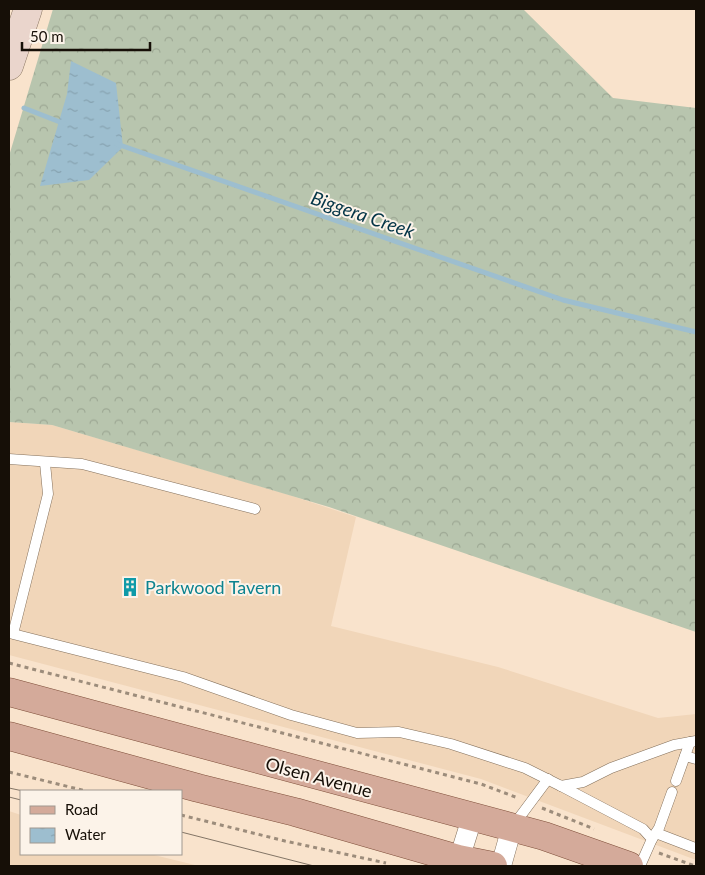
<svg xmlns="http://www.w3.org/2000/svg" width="705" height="875" viewBox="0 0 705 875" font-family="Lato,sans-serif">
	<defs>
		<pattern id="forest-crowns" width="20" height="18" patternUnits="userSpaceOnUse" patternTransform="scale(1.25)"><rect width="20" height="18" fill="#b8c5ae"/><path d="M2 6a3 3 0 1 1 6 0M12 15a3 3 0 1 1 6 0" fill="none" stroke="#9da894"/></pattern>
		<pattern id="water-ripples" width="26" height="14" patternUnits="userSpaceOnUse" patternTransform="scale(1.25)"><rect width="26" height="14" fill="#9dbecf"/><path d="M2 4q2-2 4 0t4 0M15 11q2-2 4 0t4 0" fill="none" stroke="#86a2b0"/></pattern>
	</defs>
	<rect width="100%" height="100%" fill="#f9e3cc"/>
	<g fill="#f1d6b9">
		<polygon points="9,422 52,425 283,493 356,517 331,626 498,667 658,718 696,714 696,860 481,779 9,655"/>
		<polygon points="9,811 21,815 21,854 150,854 199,866 9,866"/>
	</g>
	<polygon fill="url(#forest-crowns)" points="53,9 523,9 613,98 696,108 696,632 329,507 52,425 9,422 9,156"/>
	<polygon fill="url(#water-ripples)" points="71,61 116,83 123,147 89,180 40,186 67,94"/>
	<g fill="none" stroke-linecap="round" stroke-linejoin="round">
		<g stroke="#9dbecf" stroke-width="5">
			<polyline points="24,108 65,124"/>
			<polyline points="117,144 563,300 696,332"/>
		</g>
		<g stroke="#84705b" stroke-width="11">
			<g id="lane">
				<polyline points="9,459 82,464 255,509"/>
				<polyline points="45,463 48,494 13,634 183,677 291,715 357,733 399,732 451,744 525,768 561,786 583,782 611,768 674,745 696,741"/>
				<polyline points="685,756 696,759"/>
				<polyline points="676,781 690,742"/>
				<polyline points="561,786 643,829 652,839 640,866"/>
				<polyline points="513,826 548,779"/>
				<polyline points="656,833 695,848"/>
				<polyline points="652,839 659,828 672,792"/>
			</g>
		</g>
		<g stroke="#84705b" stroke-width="21">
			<g id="street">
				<polyline points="457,866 472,818"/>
				<polyline points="501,866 512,827"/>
			</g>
		</g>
		<g stroke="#84705b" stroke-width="29">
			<polyline id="secondary" points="9,66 28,9"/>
		</g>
		<g stroke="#7f4f3a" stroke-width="29">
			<g id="primary">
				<polyline points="9,692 544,836 629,866"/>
				<polyline points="9,736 198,788 295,812 458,859 493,866"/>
			</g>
		</g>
		<g stroke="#9c8c7b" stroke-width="3" stroke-dasharray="4 4" stroke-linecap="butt">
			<polyline points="9,663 481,784 518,798"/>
			<polyline points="9,772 86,791"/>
			<polyline points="542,808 594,829"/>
			<polyline points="181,815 285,841 386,863"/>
			<polyline points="659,853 695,866"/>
		</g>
		<use href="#lane" stroke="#fff" stroke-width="10"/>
		<use href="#street" stroke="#fff" stroke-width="20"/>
		<use href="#secondary" stroke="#ead5cc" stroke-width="28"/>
		<use href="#primary" stroke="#d4aa9a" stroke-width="28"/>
		<g stroke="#837566" stroke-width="1">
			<polyline points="9,788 23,791"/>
			<polyline points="9,797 21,800"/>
			<polyline points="181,832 314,866"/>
		</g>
	</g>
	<defs>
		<g id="building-bare" transform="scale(1.5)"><path d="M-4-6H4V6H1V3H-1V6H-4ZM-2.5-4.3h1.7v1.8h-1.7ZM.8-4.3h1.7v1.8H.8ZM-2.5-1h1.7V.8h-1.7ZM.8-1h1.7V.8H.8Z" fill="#0f9aa8" stroke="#fcf3e9" stroke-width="2.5" paint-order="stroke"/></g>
	</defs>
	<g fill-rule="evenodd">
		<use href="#building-bare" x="130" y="587"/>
	</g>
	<g text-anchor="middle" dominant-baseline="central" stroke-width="4" stroke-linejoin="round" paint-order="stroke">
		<g font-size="18" fill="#0d838f" stroke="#fcf3e9" text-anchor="start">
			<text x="145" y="587">Parkwood Tavern</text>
		</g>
		<g font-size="18" fill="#160f07" stroke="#fcf3e9">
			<text transform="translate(319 777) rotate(15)">Olsen Avenue</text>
		</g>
		<g font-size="19" font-style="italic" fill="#043547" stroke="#fcf3e9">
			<text transform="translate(363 214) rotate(19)">Biggera Creek</text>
		</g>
	</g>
	<rect width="705" height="875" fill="none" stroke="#160f07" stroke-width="20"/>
	<rect x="20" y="790" width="162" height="65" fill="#fcf3e9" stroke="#a0988f"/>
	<rect x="30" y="806" width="25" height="8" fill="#d4aa9a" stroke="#a0988f"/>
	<text x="65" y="815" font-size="15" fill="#160f07">Road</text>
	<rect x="30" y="828" width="25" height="15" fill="url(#water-ripples)" stroke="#a0988f"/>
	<text x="65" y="840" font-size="15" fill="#160f07">Water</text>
	<path d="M22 42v8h128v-8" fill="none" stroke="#160f07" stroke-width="2.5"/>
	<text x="30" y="42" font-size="15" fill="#160f07" stroke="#fcf3e9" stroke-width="4" paint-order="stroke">50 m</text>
</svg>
